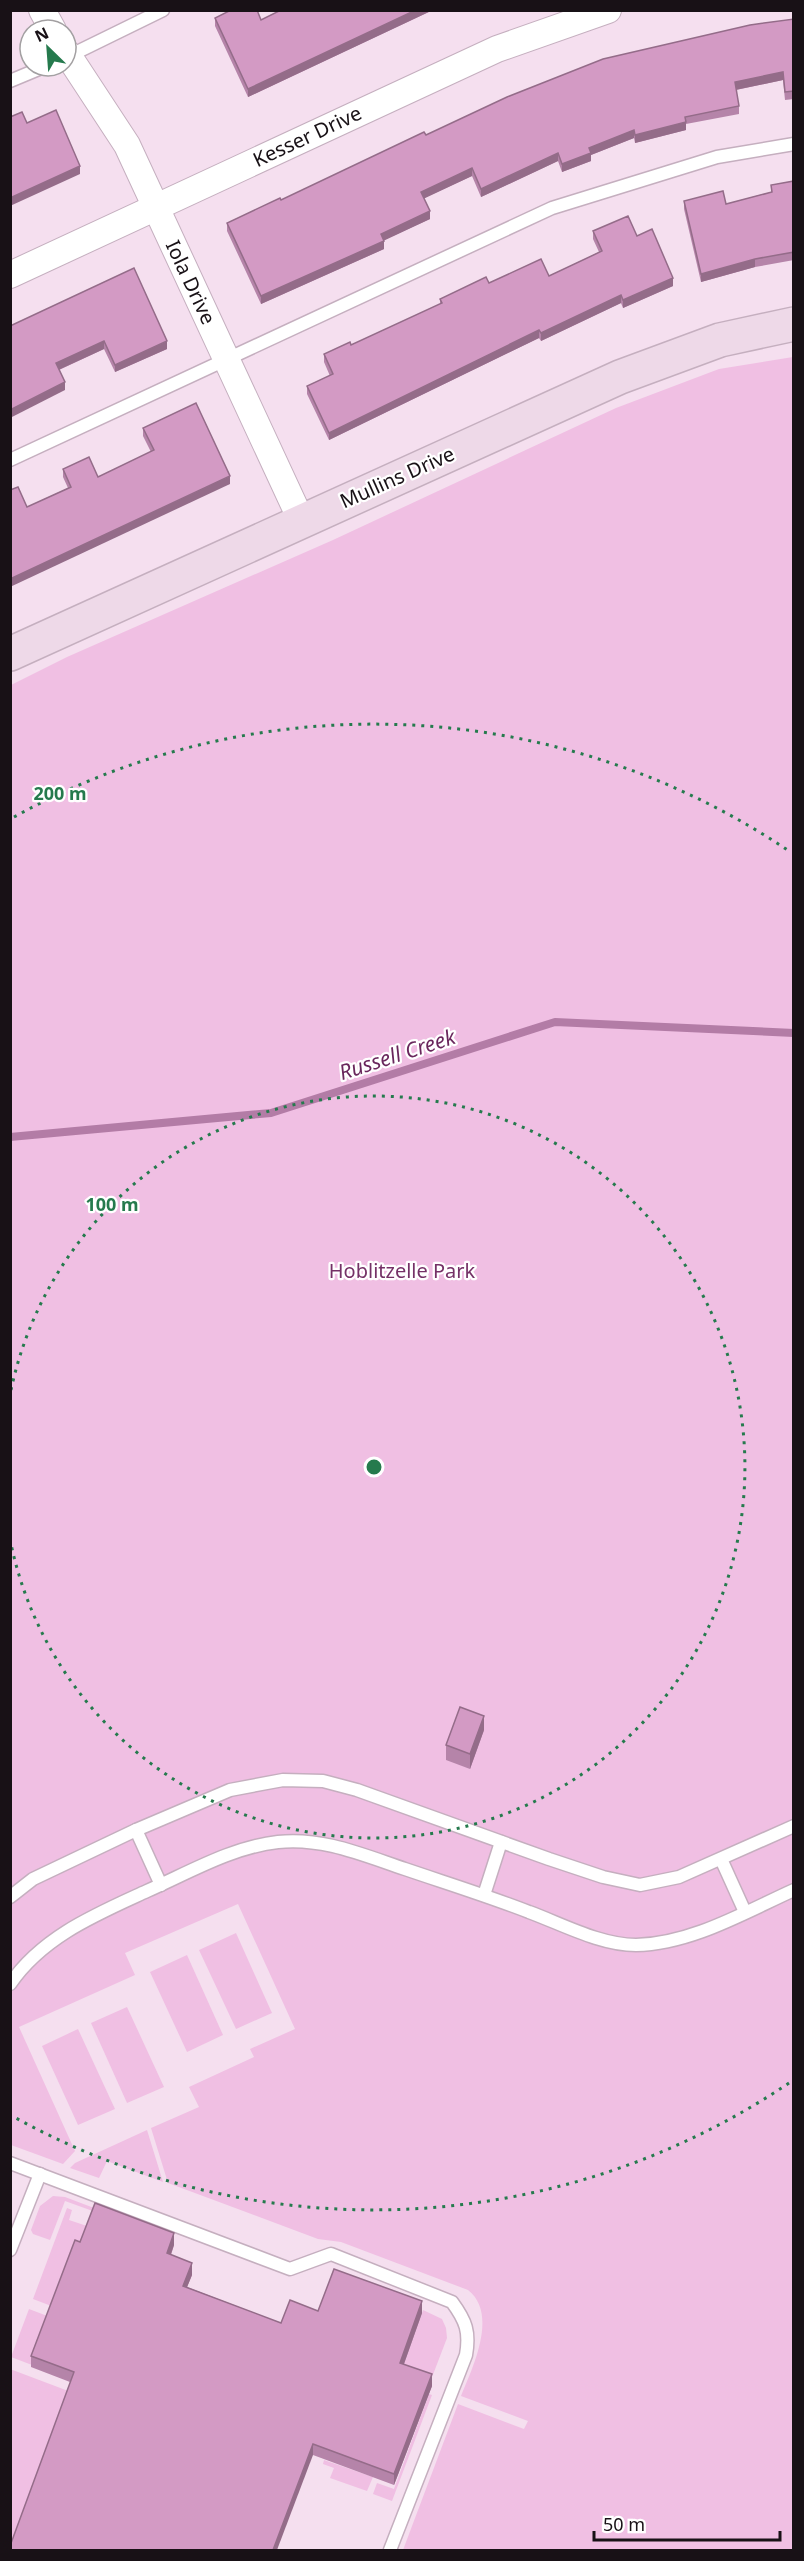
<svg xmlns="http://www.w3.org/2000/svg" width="804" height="2561" viewBox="0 0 804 2561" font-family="'Noto Sans',sans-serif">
	<rect width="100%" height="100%" fill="#f5dfef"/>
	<g fill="#f0bfe3">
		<path d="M793 357V2550H403L458 2404 524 2429 528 2421 461 2396C472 2369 499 2314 468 2290L341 2242 318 2239 168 2183 151 2128 199 2107 189 2087 254 2057 250 2049 295 2029 238 1904 125 1953 135 1975 19 2027 75 2151 63 2164 11 2145V685L67 657 333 540 616 408 719 369Z"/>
		<polygon points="236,1933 272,2013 236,2029 199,1950"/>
		<polygon points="187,1955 223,2035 187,2052 150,1972"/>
		<polygon points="127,2007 164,2087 127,2103 91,2023"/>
		<polygon points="78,2029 115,2109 78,2125 42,2046"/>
		<polygon points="147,2130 163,2182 107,2161 99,2178 70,2168 75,2163"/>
		<polygon points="53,2196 65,2197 102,2211 101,2214 65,2201 50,2240 33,2234 31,2230 40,2206"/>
		<polygon points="67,2208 72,2210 69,2220 90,2227 54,2307 33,2299"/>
		<polygon points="29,2309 50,2317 32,2365 11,2357"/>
		<polygon points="423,2310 442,2319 446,2328 447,2338 429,2385 400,2375"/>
		<polygon points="10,2369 71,2392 13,2550 10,2550"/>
		<polygon points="429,2394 432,2395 392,2501 373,2494 377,2483 394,2489"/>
		<polygon points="324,2460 373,2477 367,2491 330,2478 334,2468 323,2464"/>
	</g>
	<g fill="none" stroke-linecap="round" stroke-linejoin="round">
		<polyline stroke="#b37ca6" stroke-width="8" points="10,1137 271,1113 555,1022 794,1033"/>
		<g stroke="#c5afbf" stroke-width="15">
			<g id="lane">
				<polyline points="67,57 163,10"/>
				<polyline points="10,81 46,66"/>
				<polyline points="10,460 552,208 717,157 794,144"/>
				<polyline points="136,1830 161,1885"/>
				<polyline points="721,1859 745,1912"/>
				<polyline points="484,1895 501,1842"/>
				<polyline points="10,1897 33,1879 136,1830 230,1790 283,1780 323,1781 357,1790 549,1859 603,1877 640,1885 679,1877 794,1826"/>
				<path d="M10 1984C43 1936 97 1914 147 1891 188 1873 232 1847 278 1842 322 1837 363 1855 405 1869 446 1883 488 1896 529 1912 562 1924 600 1945 636 1945 691 1944 745 1912 794 1890"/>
				<path d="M10 2163 290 2269 331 2254 452 2302C466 2321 470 2332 466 2355L390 2550"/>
				<polyline points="10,2250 40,2174"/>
			</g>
		</g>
		<g stroke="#c5afbf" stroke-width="28">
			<g id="street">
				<polyline points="42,10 53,30"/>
				<polyline points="66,52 127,145 301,520"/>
				<polyline points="10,275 497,49 608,10"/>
			</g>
		</g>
		<g stroke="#c5afbf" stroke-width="36">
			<polyline id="secondary" points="10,654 620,377 720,340 794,324"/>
		</g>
		<use href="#lane" stroke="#fff" stroke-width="12"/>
		<use href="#street" stroke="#fff" stroke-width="26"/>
		<use href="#secondary" stroke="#eed9e8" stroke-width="33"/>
	</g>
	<g fill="#b584a9">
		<polygon points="281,10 433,10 248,97 215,26 215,18 261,20"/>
		<polygon points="794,19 794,99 785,100 783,80 736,90 739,106 739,114 686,124 686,130 635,143 634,138 591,155 591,161 562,172 558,161 481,197 472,176 424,198 430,219 384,240 384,249 261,304 227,231 227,223 281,200 426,135"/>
		<polygon points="794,181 794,260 755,267 701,282 684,209 684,201 726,204 771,192 771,185"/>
		<polygon points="593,231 637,236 673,286 623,308 621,303 541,341 539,338 329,440 307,394 307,386 330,376 324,362 324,354 351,345 440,304 440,299 489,283 549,276 599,252 593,239"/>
		<polygon points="10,326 167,349 115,372 104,349 59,370 65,390"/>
		<polygon points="143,428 230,484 27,507 68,488 63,477 63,469 98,477 151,452 143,436"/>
		<polygon points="484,1730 470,1769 446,1760 446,1745"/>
		<polygon points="80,2242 174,2245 171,2255 192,2275 187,2287 281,2323 318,2311 422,2313 404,2364 432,2386 394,2485 313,2455 70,2382 31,2367 31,2356"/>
	</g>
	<g fill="#946c89">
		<polygon points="416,10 433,10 248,97 248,89"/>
		<polygon points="783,72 783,80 735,90 735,82"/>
		<polygon points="686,122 686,130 635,143 635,135"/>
		<polygon points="634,130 634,138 591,155 591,161 562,172 562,164 589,148"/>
		<polygon points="558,153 558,161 481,197 481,189"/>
		<polygon points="80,166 80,174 10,206 10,198"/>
		<polygon points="472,168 472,176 421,200 421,192"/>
		<polygon points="430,211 430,219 381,242 381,234"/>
		<polygon points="384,241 384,249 261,304 261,296"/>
		<polygon points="755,259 755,267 701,282 701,274"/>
		<polygon points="673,278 673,286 623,308 623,300"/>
		<polygon points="621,295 621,303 541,341 541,333"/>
		<polygon points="539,330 539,338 329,440 329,433"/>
		<polygon points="104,341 104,349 56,371 56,363"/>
		<polygon points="167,341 167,349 115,372 115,365"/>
		<polygon points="65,382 65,390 10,418 10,410"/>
		<polygon points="230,476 230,484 10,587 10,579"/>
		<polygon points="484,1716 484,1730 470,1769 470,1754"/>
		<polygon points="174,2233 174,2245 167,2265 167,2253"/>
		<polygon points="192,2263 192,2275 183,2297 183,2286"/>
		<polygon points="422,2301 422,2313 400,2375 400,2363"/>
		<polygon points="432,2374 432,2386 394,2485 394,2474"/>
		<polygon points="313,2444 313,2455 277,2550 273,2550"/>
	</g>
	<g fill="#d39ac4" stroke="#946c89" stroke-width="1.5">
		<polygon points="231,10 257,10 261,20 281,10 416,10 248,89 215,18"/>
		<polygon points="794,19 794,91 785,92 783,72 735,82 739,106 685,117 686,122 635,135 634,130 589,148 591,153 562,164 558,153 481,189 472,168 421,192 430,211 381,234 384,241 261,296 227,223 280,198 281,200 424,132 426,135 507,97 603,59 750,25"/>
		<polygon points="56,110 80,166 10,198 10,117 22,112 27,123"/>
		<polygon points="794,181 794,252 755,259 701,274 684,201 723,191 726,204 772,192 771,185"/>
		<polygon points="628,216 637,236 652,229 673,278 623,300 621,295 541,333 539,330 329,433 307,386 333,374 324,354 350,342 351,345 442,303 440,299 486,277 489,283 541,259 549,276 602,251 593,231"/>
		<polygon points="134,268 167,341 115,365 104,341 56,363 65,382 10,410 10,326"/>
		<polygon points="196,403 230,476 10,579 10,490 18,487 27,507 71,487 63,469 89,457 98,477 154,450 143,428"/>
		<polygon points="460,1707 484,1716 470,1754 446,1745"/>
		<polygon points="95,2203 174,2233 167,2253 192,2263 183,2286 281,2323 290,2300 318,2311 334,2269 422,2301 400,2363 432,2374 394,2474 313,2444 273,2550 10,2550 10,2546 74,2372 31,2356 75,2240 80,2242"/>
	</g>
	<g fill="none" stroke="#257a4d" stroke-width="3" stroke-dasharray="3 6">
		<path d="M11 1390A371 371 0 1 1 11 1544"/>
		<path d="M789 2083A743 743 0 0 1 14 2117M14 817A743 743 0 0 1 789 851"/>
	</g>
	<g text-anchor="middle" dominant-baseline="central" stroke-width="4.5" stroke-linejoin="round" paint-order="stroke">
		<g font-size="20" fill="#181116" stroke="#fff">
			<text transform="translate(307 136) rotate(-25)">Kesser Drive</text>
			<text transform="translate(191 282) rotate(65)">Iola Drive</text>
			<text transform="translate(397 477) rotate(-24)">Mullins Drive</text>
		</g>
		<g font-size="20" fill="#753167" stroke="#fff">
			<text x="402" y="1270">Hoblitzelle Park</text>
		</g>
		<g font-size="21" font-style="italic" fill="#69265c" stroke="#fff">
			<text transform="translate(397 1054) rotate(-18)">Russell Creek</text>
		</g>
	</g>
	<circle cx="374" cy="1467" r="9" fill="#257a4d" stroke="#fff" stroke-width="3"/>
	<g font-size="18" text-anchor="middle" font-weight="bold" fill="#257a4d" stroke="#fff" stroke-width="4.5" stroke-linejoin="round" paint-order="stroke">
		<text x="60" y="800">200 m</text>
		<text x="112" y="1211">100 m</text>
	</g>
	<rect width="804" height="2561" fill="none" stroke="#181116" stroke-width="24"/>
	<g transform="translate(48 48) rotate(335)"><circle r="28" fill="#ffffff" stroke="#a3a0a2" stroke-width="1.5"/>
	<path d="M0-4.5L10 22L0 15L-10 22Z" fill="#257a4d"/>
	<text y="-9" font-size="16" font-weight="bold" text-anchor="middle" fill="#181116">N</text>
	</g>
	<path d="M594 2531v9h186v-9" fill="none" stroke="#181116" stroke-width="3"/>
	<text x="603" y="2531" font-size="18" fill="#181116" stroke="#ffffff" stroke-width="4.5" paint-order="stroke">50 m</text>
</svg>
